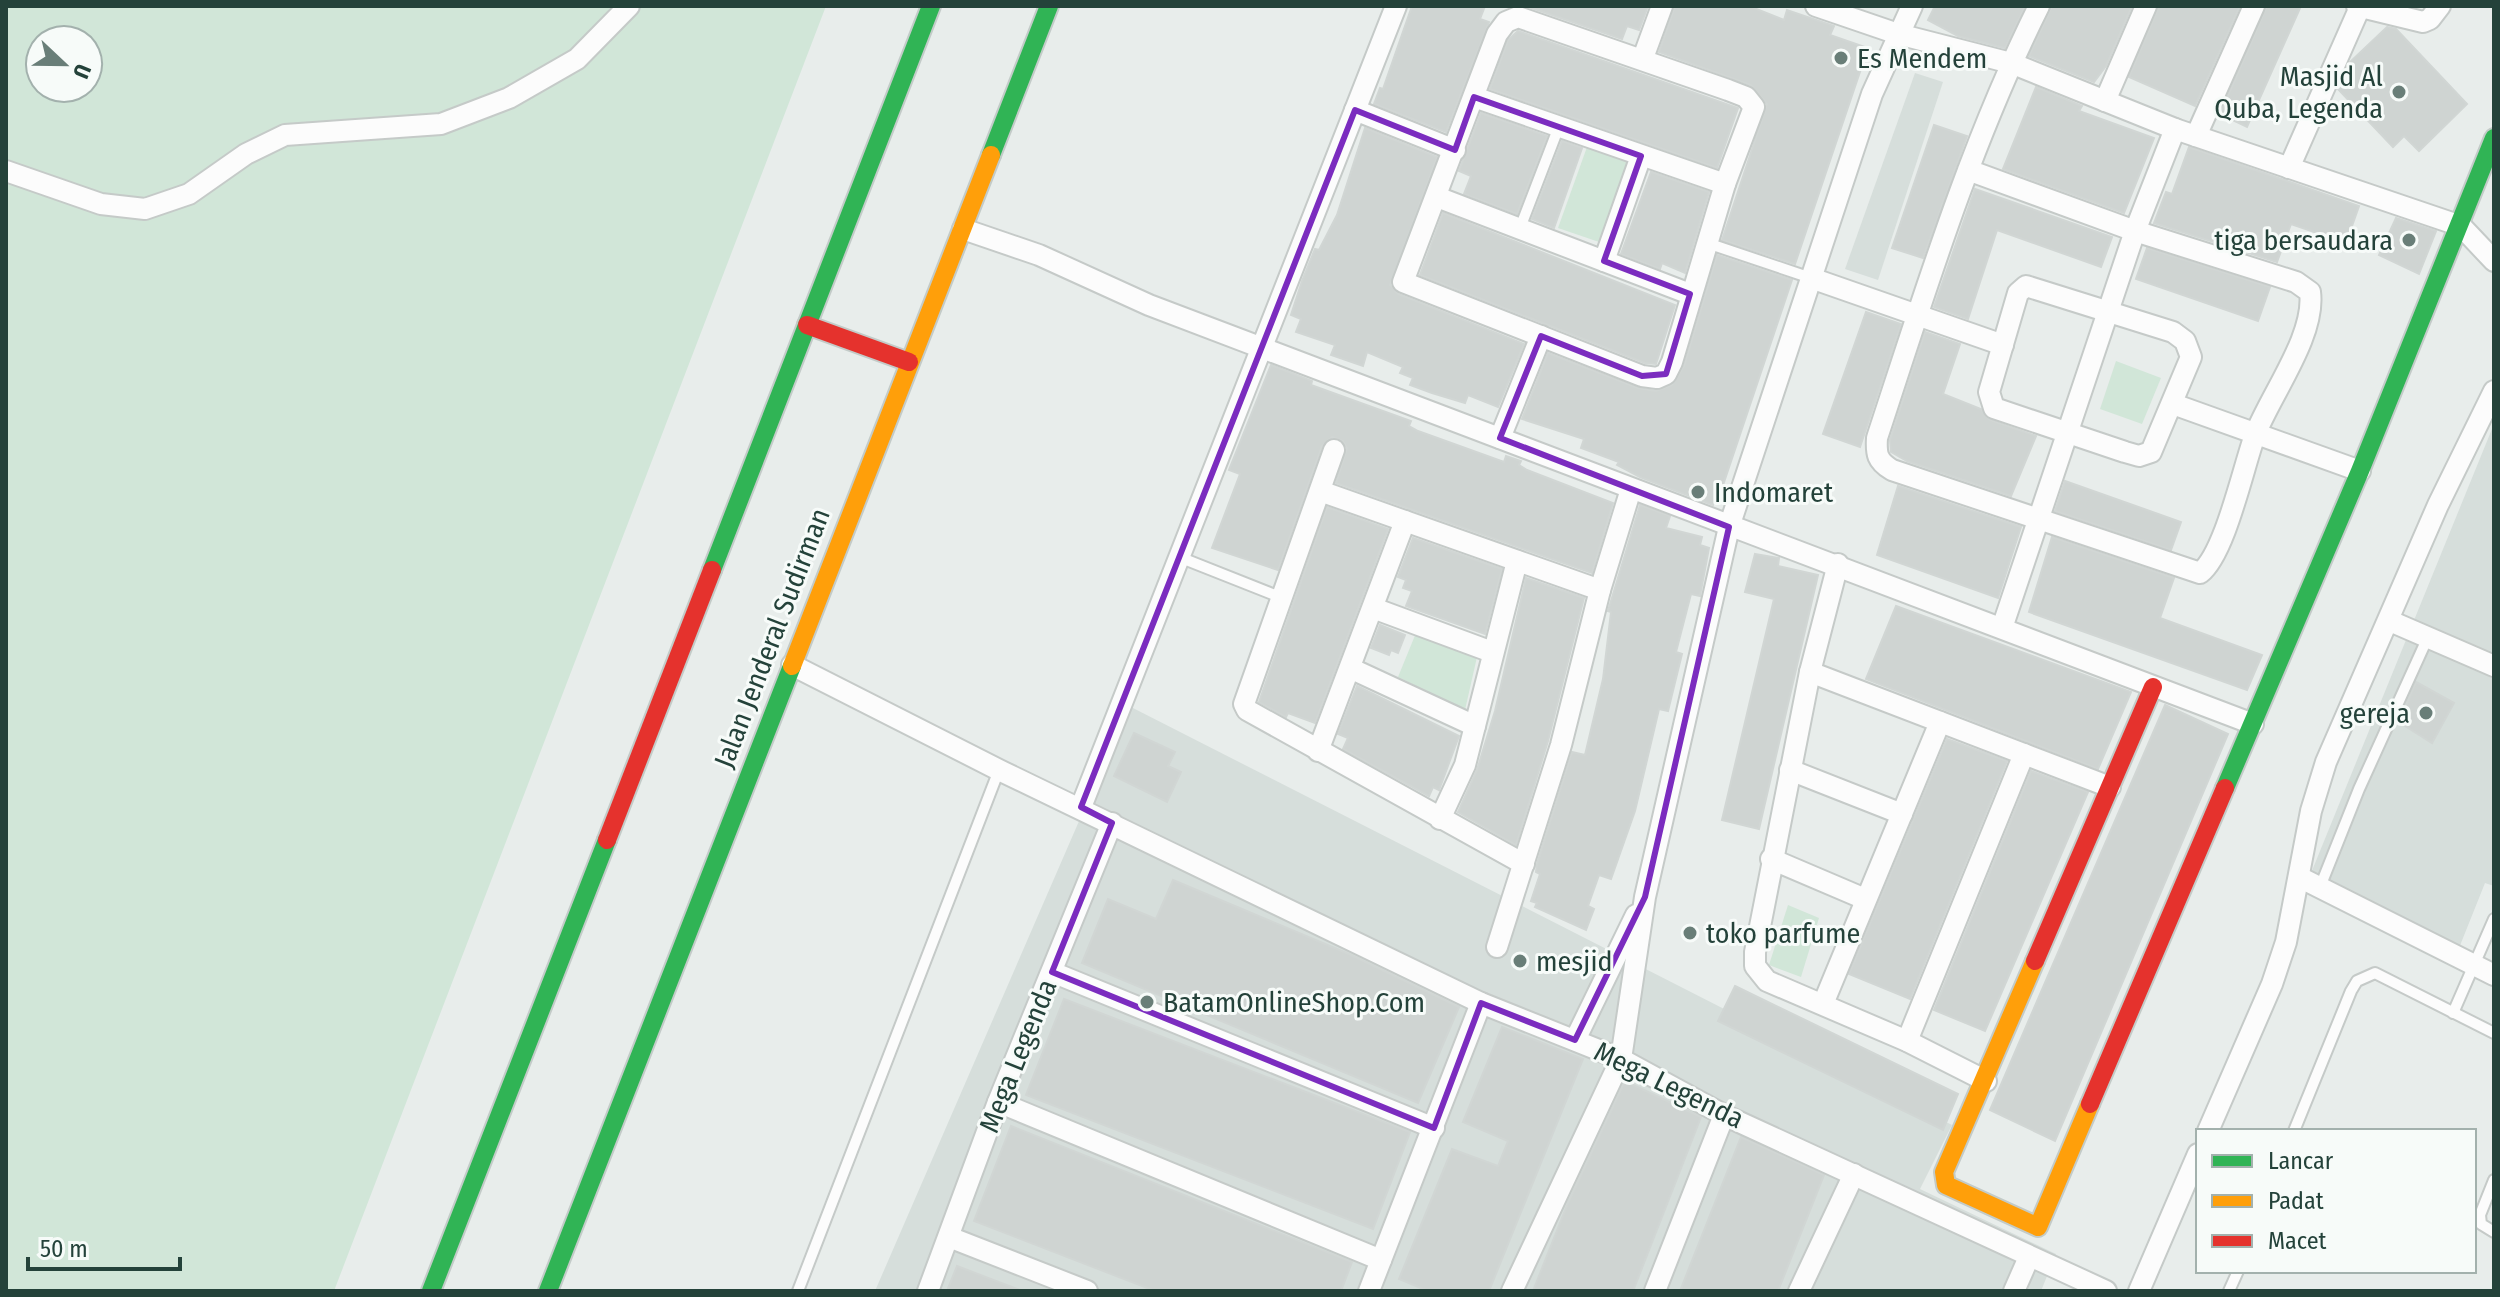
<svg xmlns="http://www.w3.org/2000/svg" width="2500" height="1297" viewBox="0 0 2500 1297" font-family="'Fira Sans Condensed',sans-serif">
	<rect width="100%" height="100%" fill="#e8edeb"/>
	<g fill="#d6dedb">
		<polygon points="1915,73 1943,82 1878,280 1845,269"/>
		<polygon points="2494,424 2494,886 2485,883 2459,948 2309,878"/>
		<polygon points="1129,706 1952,1125 1920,1189 2056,1254 2041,1291 875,1291"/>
	</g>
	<g fill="#d1e6d8" fill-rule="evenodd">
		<path d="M6 6H826L334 1291H6ZM40 40H88V88H40Z"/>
		<polygon points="1587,147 1628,161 1599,242 1558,228"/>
		<polygon points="2116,361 2161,378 2142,424 2100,409"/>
		<polygon points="1416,633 1477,657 1465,710 1398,677"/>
		<polygon points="1788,905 1819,918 1801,977 1769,965"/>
	</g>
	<g fill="#cfd4d2" stroke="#d1d6d4" stroke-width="2">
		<polygon points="1412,6 1485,6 1480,19 1489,22 1446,132 1374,104 1380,88 1383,89"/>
		<polygon points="1526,6 1648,6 1639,30 1627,26 1622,39"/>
		<polygon points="1675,6 1749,6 1784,20 1787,10 1834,26 1830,35 1868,48 1795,264 1722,240 1767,104 1751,85 1659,52"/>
		<polygon points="1935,6 2025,6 2005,48 1958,36 1928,20"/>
		<polygon points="2052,6 2132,6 2106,66 2094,82 2029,56"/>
		<polygon points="2159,6 2240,6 2195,106 2129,77"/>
		<polygon points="2267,6 2301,6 2247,127 2220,114"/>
		<polygon points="2387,27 2396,29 2467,104 2419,151 2404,136 2393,147 2338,89 2350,62"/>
		<polygon points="1518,31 1738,108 1717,168 1490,89 1508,40"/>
		<polygon points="2036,87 2082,106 2079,111 2154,138 2124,213 2003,169"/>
		<polygon points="1481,113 1547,136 1517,214 1464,194 1471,176 1459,171"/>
		<polygon points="1934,125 1967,136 1923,258 1892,248"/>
		<polygon points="1365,128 1437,157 1390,285 1398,294 1524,344 1498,407 1468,395 1465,403 1432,393 1410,385 1413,378 1400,373 1403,367 1367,352 1363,366 1331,355 1335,345 1296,332 1301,319 1291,315 1302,281 1315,249 1319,250 1337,215"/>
		<polygon points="1562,141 1582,148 1554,228 1532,219"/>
		<polygon points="2189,147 2359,206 2346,243 2291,224 2277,262 2154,223 2166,192 2172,194"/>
		<polygon points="1651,172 1709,192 1685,273 1662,263 1660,269 1621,254"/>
		<polygon points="1975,189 2112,237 2101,267 1997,230 1968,319 1934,307"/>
		<polygon points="1443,213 1675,305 1656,364 1645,363 1420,275"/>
		<polygon points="2396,218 2436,231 2419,274 2379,255"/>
		<polygon points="2147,248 2270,287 2258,321 2136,279"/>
		<polygon points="1717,255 1792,280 1722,488 1713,505 1640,477 1617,465 1619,462 1581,448 1584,439 1522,419 1548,353 1638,388 1656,391 1672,385 1684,366"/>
		<polygon points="1866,312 1901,324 1860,447 1823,434"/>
		<polygon points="1925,332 1960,344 1943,394 1981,409 1990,420 2036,436 2011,496 1907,461 1891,452 1890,440"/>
		<polygon points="1271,365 1312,381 1311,385 1411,421 1409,426 1418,431 1504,462 1506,456 1521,461 1519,465 1527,470 1613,503 1592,573 1336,483 1347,448 1343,441 1332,437 1322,446 1278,570 1212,548 1240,474 1229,470"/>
		<polygon points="2065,481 2181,522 2171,550 2055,511"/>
		<polygon points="1898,486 2021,527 1998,598 1877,555"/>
		<polygon points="1640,505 1670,516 1666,528 1702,537 1700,545 1709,548 1700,596 1691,594 1676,652 1682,654 1668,711 1659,709 1635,811 1611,879 1599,875 1588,906 1594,909 1586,930 1535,907 1537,903 1531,901 1540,874 1536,872 1537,864 1572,752 1585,755 1603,679 1611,612 1608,611"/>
		<polygon points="1327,507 1388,529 1315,723 1288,713 1286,717 1259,702"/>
		<polygon points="2052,537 2174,578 2160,618 2262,655 2247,690 2029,612"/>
		<polygon points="1413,538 1502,569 1485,634 1406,606 1412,591 1403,588 1406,580 1398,577"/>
		<polygon points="1755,554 1779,558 1778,566 1818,575 1759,829 1722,820 1774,599 1745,592"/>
		<polygon points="1526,578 1584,598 1548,741 1516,845 1458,812 1477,770 1495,711"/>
		<polygon points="1896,606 2131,692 2098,769 1866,679"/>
		<polygon points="1380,625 1405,635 1398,653 1391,650 1389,655 1371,648"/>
		<polygon points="2416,682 2454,703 2432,743 2399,722"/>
		<polygon points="1357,686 1459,736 1439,790 1433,787 1429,796 1343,749 1348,738 1338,734"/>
		<polygon points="2165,705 2228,734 2055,1141 1990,1110"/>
		<polygon points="1134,733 1175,752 1168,766 1181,772 1167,802 1114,776"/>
		<polygon points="1947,739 2007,761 1910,999 1849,974"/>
		<polygon points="2031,771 2088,792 1985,1031 1934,1010"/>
		<polygon points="1173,880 1349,954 1459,1007 1418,1103 1082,963 1108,899 1156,919"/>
		<polygon points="1735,986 1958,1094 1943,1130 1718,1021"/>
		<polygon points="1064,999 1410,1132 1373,1229 1026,1095"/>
		<polygon points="1502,1027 1583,1059 1489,1291 1428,1291 1399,1279 1452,1149 1498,1166 1508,1141 1463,1122"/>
		<polygon points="1625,1081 1701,1117 1633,1291 1533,1291 1568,1203"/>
		<polygon points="1011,1126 1352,1262 1341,1291 1155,1291 974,1221"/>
		<polygon points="1741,1137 1824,1175 1778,1291 1680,1291"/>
		<polygon points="957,1266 1020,1290 1019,1291 947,1291"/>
	</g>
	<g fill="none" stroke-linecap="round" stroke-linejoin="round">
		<g stroke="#c5cac8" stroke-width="14">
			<g id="lane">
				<polyline points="1520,228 1558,129"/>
				<polyline points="1707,243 1811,278"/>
				<polyline points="1179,557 1280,597"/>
				<polyline points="2320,887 2359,789 2428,637"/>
				<polyline points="2453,1013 2494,919"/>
				<polyline points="2294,1131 2351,991 2357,981 2375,973 2494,1033"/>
				<polyline points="2494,1180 2480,1215 2481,1224 2494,1232"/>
				<polyline points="798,1291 999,770"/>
				<polyline points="2229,1291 2238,1271"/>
			</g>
		</g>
		<g stroke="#c5cac8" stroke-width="24">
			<g id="street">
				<polyline points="1816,6 1898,34 2011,63 2175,129 2461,226 2494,261"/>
				<polyline points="2357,6 2423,22 2430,19 2440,6"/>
				<polygon points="1518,17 1728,90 1746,97 1754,107 1725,184 1672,362 1666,374 1657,378 1642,376 1403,282 1497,34 1506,22"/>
				<polyline points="1643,58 1662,6"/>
				<polyline points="1474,97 1725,184"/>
				<polyline points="2105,101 2146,6"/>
				<polyline points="1355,110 1455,150"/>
				<polyline points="2196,136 2254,6"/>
				<polyline points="2289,168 2360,7"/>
				<path d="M1968 170 2135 231 2296 282 2310 292C2316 335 2271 394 2255 435 2243 468 2225 554 2200 573L1892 470C1877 461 1876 454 1877 438 1925 292 1970 144 2039 6"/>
				<polyline points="6,171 101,204 145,209 189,194 246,154 285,135 441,124 509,98 577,59 629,6"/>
				<polyline points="1437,197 1690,294"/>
				<polyline points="963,229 1039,255 1149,305 2253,724"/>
				<polyline points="1604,261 1641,156"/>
				<polyline points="1811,278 2003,345"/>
				<polygon points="2026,286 2173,332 2185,341 2191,357 2151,452 2139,456 2125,452 1994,408 1989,392 2018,293"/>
				<polyline points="2173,404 2360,471"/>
				<polyline points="1500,438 1541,336"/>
				<polyline points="1334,450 1244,704 1247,710 1524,864"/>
				<polyline points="1320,491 1600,590"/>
				<polyline points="1838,564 1810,672 1755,952 1755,966 1767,981 1907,1041 1986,1081"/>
				<polyline points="1373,608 1492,652"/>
				<polyline points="2390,621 2494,666"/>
				<polyline points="2002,628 2135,231 2175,129"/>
				<polyline points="792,665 999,770 1481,1003 1621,1059 1724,1115 2106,1291"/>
				<polyline points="1352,669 1475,726"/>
				<polyline points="1810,672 2110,787"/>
				<polyline points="1318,751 1405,521"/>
				<polyline points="1790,770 1902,814"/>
				<polyline points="1081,807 1396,6"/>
				<polyline points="1440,819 1465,765 1517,561"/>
				<polyline points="1771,859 1865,899"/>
				<polyline points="2301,878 2494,975"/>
				<polyline points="1497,947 1561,745 1600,590 1631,489"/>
				<polyline points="1052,972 1434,1128"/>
				<polyline points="1823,1004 1940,722"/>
				<polyline points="1575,1040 1636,915"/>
				<polyline points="1907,1041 2024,754"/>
				<polyline points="998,1102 1381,1260"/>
				<polyline points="2208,1131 2272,984 2286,942 2311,811 2326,762 2438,505 2494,391"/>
				<polyline points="949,1237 1087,1291"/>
				<polyline points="928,1291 998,1102 1112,823"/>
				<polyline points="1369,1291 1481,1003"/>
				<polyline points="1512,1291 1621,1059 1645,897 1729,527 1872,94 1912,6"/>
				<polyline points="1655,1291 1724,1115"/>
				<polyline points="1799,1291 1854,1174"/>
				<polyline points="2014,1291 2029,1257"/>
				<polyline points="2139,1291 2198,1154"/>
			</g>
		</g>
		<g stroke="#c3cbc8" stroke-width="22">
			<g id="fast">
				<polyline points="991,155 1049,6"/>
				<polyline points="712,570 931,6"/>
				<polyline points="2225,788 2360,471 2494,138"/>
				<polyline points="431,1291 607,840"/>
				<polyline points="548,1291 792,666"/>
			</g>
		</g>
		<g stroke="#c3cbc8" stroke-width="22">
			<g id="slow">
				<polyline points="792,666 991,155"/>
				<polyline points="2035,961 1944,1172 1946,1185 2038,1227 2090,1104"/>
			</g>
		</g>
		<g stroke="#c3cbc8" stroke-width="22">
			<g id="jam">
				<polyline points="807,325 909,362"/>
				<polyline points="607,840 712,570"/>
				<polyline points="2035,961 2153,687"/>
				<polyline points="2090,1104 2225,788"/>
			</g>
		</g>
		<use href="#lane" stroke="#fcfcfc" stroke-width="10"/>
		<use href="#street" stroke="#fcfcfc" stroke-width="20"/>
		<use href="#fast" stroke="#30b455" stroke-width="18"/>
		<use href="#slow" stroke="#ff9f0a" stroke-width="18"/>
		<use href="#jam" stroke="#e5322d" stroke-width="18"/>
	</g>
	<path fill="none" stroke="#7b2cbf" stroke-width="6" stroke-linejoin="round" d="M1474 97 1641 156 1604 261 1690 294 1666 374 1642 376 1541 336 1500 438 1729 527 1645 897 1575 1040 1481 1003 1434 1128 1052 972 1112 823 1081 807 1355 110 1455 150Z"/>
	<g fill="#697e78" stroke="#f7fbf9" stroke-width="3">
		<circle cx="1841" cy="58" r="8"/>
		<circle cx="2399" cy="92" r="8"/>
		<circle cx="2409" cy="240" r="8"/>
		<circle cx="1698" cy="492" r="8"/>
		<circle cx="2426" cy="713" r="8"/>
		<circle cx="1690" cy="933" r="8"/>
		<circle cx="1520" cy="961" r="8"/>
		<circle cx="1147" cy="1002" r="8"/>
	</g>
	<g text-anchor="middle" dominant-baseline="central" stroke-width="6" stroke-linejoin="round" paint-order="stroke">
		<g font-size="28" fill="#24423a" stroke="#f7fbf9" text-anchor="start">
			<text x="1857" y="58">Es Mendem</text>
			<text x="2383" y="76" text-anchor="end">Masjid Al<tspan x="2383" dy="32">Quba, Legenda</tspan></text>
			<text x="2393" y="240" text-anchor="end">tiga bersaudara</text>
			<text x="1714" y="492">Indomaret</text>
			<text x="2410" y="713" text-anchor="end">gereja</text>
			<text x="1706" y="933">toko parfume</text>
			<text x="1536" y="961">mesjid</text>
			<text x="1163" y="1002">BatamOnlineShop.Com</text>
		</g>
		<g font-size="28" fill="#24423a" stroke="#f7fbf9">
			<text transform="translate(772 638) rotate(-69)">Jalan Jenderal Sudirman</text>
			<text transform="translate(1018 1056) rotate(-68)">Mega Legenda</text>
			<text transform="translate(1669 1085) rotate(26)">Mega Legenda</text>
		</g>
	</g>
	<rect width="2500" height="1297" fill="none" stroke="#24423a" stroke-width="16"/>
	<rect x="2196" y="1129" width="280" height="144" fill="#f7fbf9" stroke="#a3b1ad" stroke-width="2"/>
	<rect x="2212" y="1155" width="40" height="12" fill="#30b455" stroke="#a3b1ad" stroke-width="2"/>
	<text x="2268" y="1169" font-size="24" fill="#24423a">Lancar</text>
	<rect x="2212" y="1195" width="40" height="12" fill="#ff9f0a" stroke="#a3b1ad" stroke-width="2"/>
	<text x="2268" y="1209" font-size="24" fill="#24423a">Padat</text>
	<rect x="2212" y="1235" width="40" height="12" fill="#e5322d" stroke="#a3b1ad" stroke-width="2"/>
	<text x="2268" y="1249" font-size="24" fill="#24423a">Macet</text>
	<g transform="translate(64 64) rotate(112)"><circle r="38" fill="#f7fbf9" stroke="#a3b1ad" stroke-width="2"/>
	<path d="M0-6L14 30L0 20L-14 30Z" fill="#697e78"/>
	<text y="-12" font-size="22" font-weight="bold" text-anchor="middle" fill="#24423a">U</text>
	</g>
	<path d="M28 1257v12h152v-12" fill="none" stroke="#24423a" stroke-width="4"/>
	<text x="40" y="1257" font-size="24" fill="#24423a" stroke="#f7fbf9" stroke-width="6" paint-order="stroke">50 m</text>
</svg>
